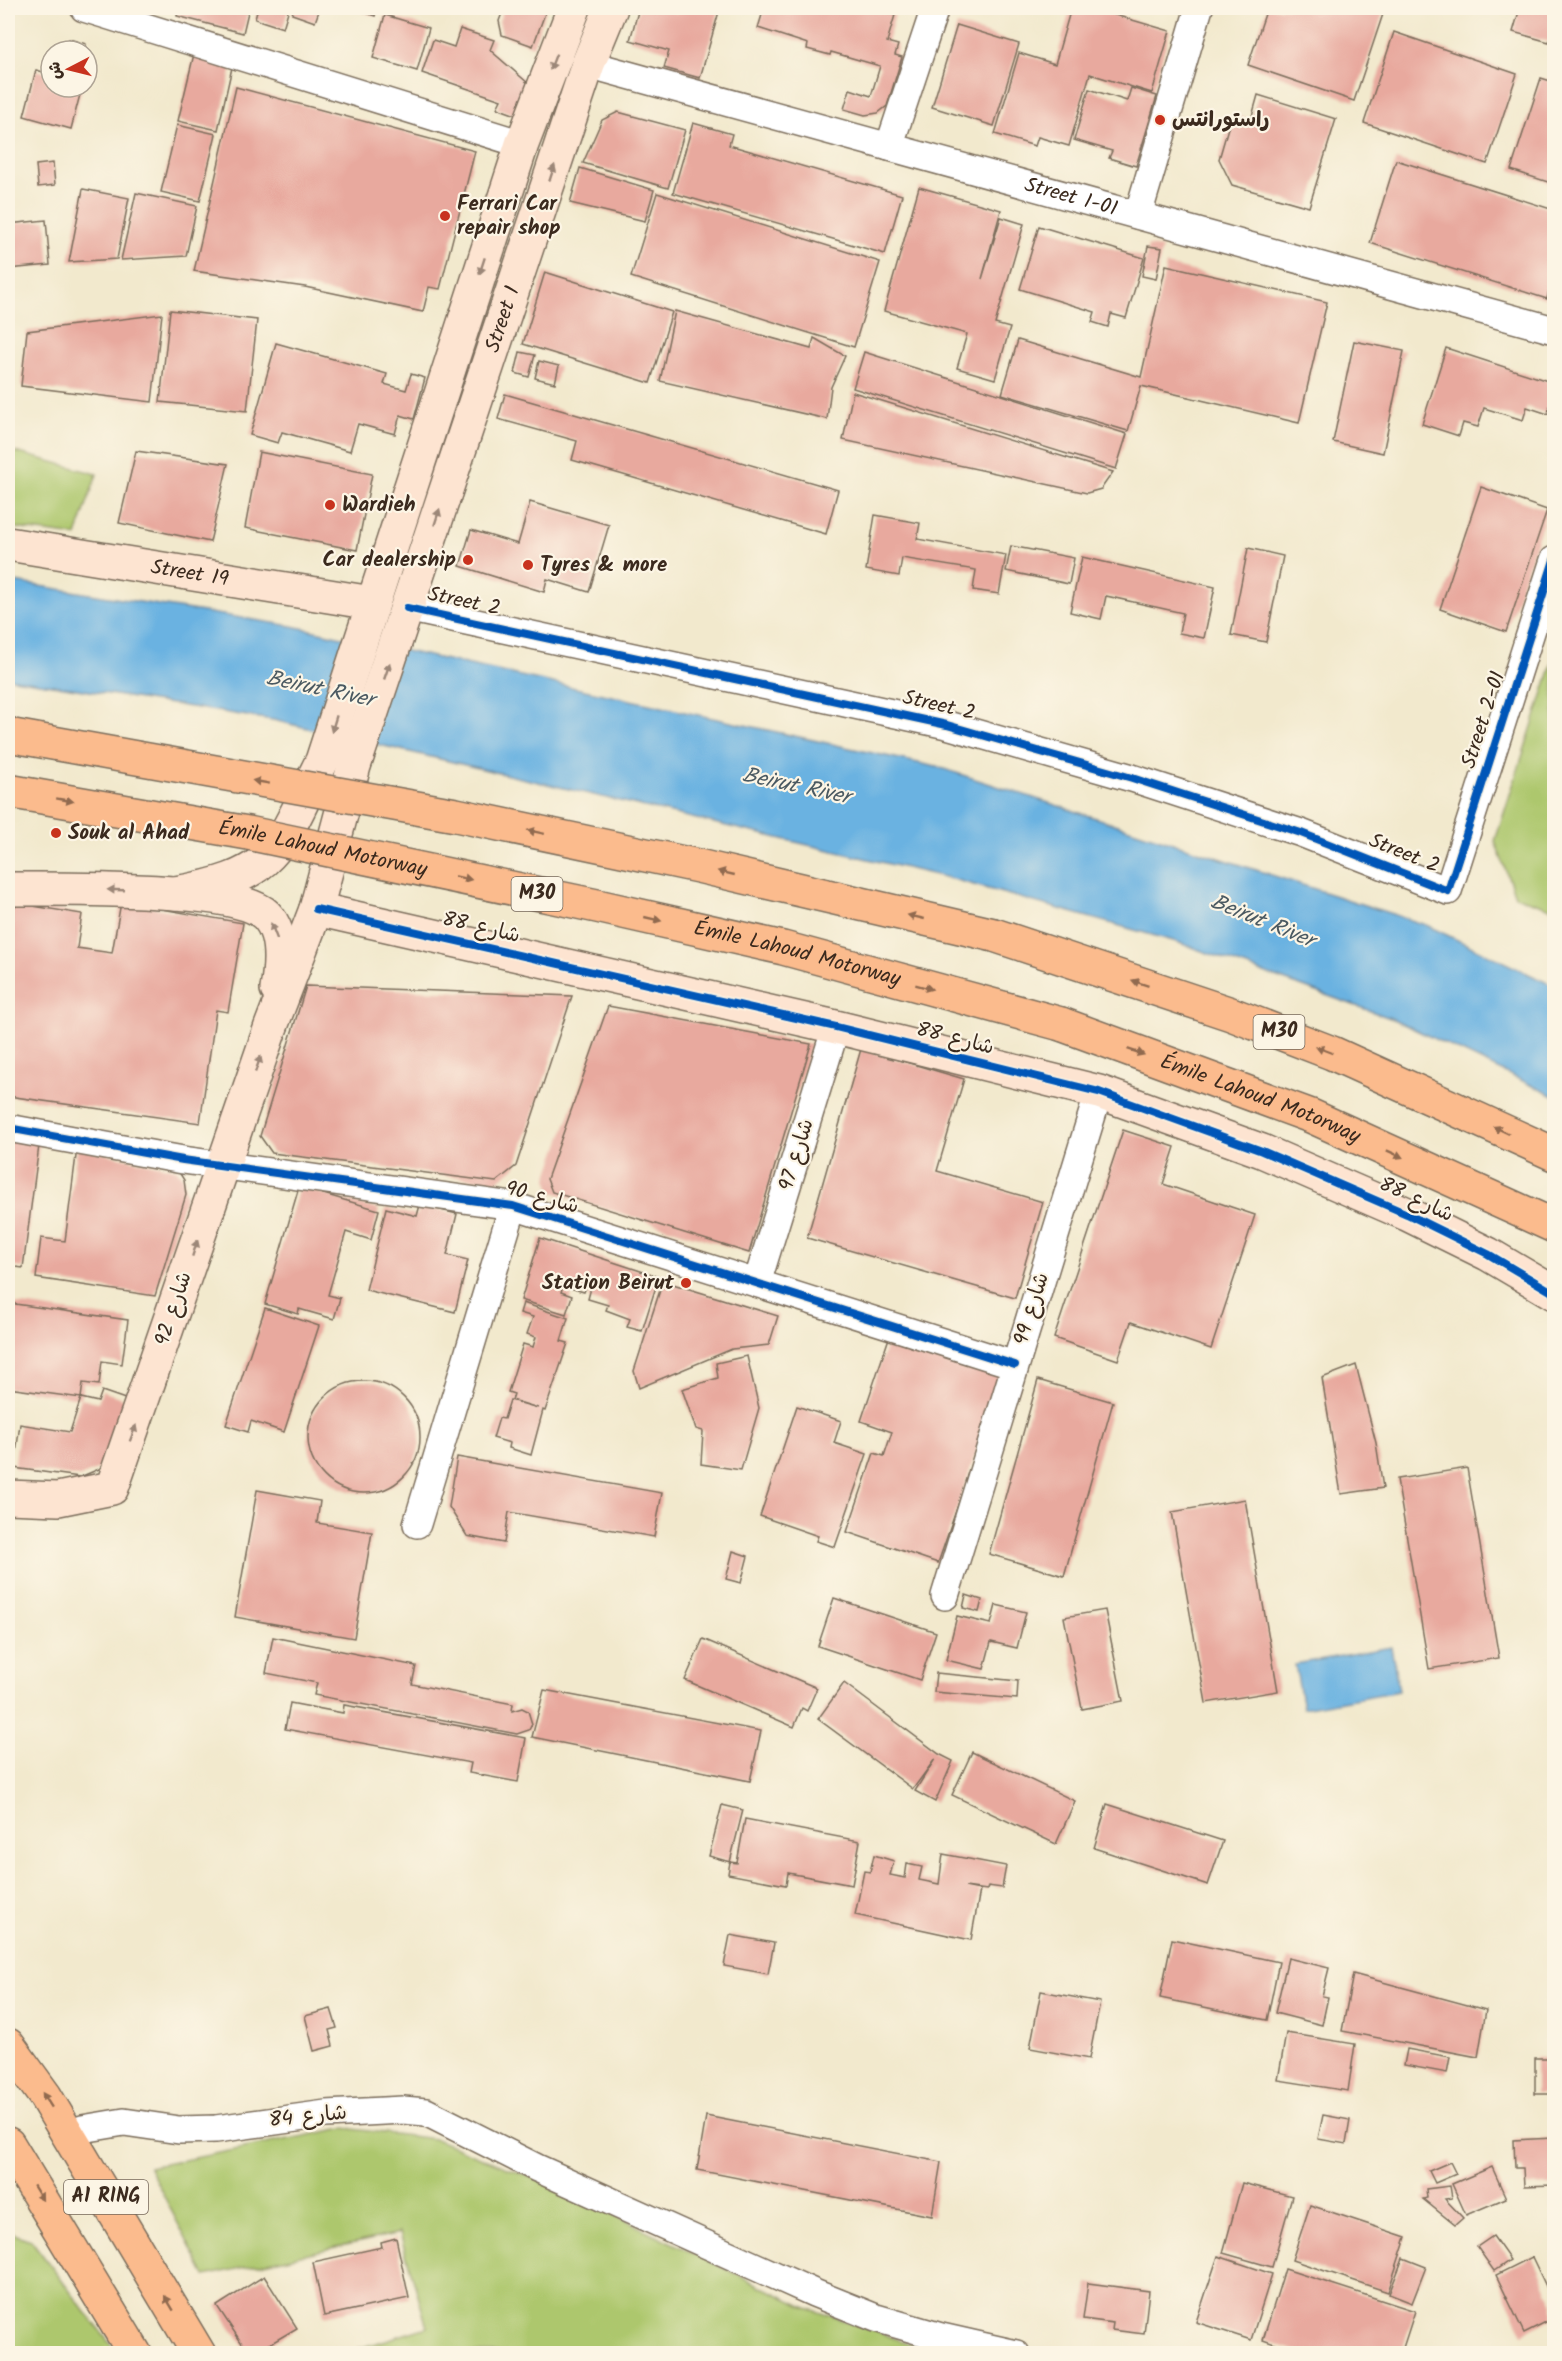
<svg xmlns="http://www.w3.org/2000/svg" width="1562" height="2361" viewBox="0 0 1562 2361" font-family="Kalam,'Playpen Sans Arabic',sans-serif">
	<rect width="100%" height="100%" fill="#fcf5e5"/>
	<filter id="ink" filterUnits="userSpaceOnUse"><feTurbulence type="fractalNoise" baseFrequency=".0167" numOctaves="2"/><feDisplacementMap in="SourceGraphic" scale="12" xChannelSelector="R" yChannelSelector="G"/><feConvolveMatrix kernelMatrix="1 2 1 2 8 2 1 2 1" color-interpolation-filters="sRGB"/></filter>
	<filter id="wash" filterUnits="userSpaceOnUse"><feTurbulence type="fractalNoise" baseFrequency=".008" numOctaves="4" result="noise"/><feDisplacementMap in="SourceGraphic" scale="24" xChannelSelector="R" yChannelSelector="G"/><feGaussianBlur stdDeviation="1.35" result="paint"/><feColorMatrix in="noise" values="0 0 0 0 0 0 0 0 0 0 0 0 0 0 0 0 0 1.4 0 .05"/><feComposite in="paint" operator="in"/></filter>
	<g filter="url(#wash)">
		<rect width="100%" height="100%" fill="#f2e9cd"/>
		<g fill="#adc76d" stroke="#747846" stroke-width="1.5">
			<polygon points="8,450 97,474 76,536 8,527"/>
			<polygon points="1554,658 1554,909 1515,896 1495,841"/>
			<polygon points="344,2128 435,2139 565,2191 802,2306 937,2353 345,2353 427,2327 400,2233 205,2276 149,2167"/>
			<polygon points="8,2232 31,2240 117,2353 8,2354"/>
		</g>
		<g fill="#6ab2e1" stroke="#526e80" stroke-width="1.5">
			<polygon points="8,581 292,626 941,768 1426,925 1554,986 1554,1096 1393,1019 1177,942 949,878 273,720 8,678"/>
			<polygon points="1391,1647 1399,1691 1303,1708 1295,1664"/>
		</g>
		<g id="blocks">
			<g fill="#e8a99e">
				<polygon points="178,8 229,8 248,12 243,33 177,16"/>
				<polygon points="258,8 289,8 283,28 255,19"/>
				<polygon points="294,8 320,8 315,22 292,14"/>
				<polygon points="352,8 387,8 385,12 377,9 375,16"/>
				<polygon points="504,8 547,8 533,46 502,35 499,21"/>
				<polygon points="639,8 659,8 677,13 678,8 720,8 700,78 664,68 669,51 630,40"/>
				<polygon points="764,8 869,8 895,15 887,42 898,45 895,55 902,57 887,106 878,113 865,115 844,109 850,89 871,96 880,66 831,52 830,55 807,49 808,44 758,28"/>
				<polygon points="1071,8 1091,8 1170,31 1152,93 1090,74 1069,146 1038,137 1035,146 995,134 1019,53 1055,64"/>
				<polygon points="1267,8 1385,8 1354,101 1248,65"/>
				<polygon points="1520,8 1554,8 1554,23 1549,42 1513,32"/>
				<polygon points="385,15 429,28 417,71 373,58"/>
				<polygon points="957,25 1019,44 994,126 932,107"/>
				<polygon points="460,29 494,40 490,50 529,84 516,115 497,108 501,100 422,73 433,40 454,47"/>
				<polygon points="1394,32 1517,74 1487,164 1364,123"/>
				<polygon points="69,39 86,44 84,51 66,51"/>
				<polygon points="194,54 233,63 218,130 178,121"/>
				<polygon points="36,70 51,74 51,87 82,87 71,129 24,116"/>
				<polygon points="1541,78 1554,82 1554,184 1511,170"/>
				<polygon points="236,87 475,151 440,289 429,287 423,312 305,287 194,271"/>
				<polygon points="1131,88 1157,96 1136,166 1109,158 1112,151 1074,140 1089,89 1127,101"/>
				<polygon points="1258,95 1336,119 1309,207 1232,185 1219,159 1232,114 1251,120"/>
				<polygon points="618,112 685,130 668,188 583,163 602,120"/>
				<polygon points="693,123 732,134 729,145 902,195 885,254 673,193"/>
				<polygon points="177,125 216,134 200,201 161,192"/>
				<polygon points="1396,160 1554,210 1554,287 1550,286 1547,299 1370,243"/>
				<polygon points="53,163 55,185 38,187 36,165"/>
				<polygon points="580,168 654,190 645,221 570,203"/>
				<polygon points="919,187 1001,210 982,279 1001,217 1024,224 995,324 1010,328 995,379 957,368 967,334 884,311"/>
				<polygon points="83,189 129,198 117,259 69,262"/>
				<polygon points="136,193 197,206 186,256 121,260"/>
				<polygon points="657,193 880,262 854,347 631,277"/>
				<polygon points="46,220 50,265 8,269 8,224"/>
				<polygon points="1039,226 1144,258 1126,318 1111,314 1108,327 1092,322 1095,312 1020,289"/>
				<polygon points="1148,246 1162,248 1156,279 1142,276"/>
				<polygon points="1166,265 1327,302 1299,423 1141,386 1128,431 1002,394 1018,340 1141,377"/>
				<polygon points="545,272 672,312 650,383 523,344"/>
				<polygon points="170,310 257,320 247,411 160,402"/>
				<polygon points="675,311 811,349 814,338 845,356 831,387 827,419 660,381"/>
				<polygon points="162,314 152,402 21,386 27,331"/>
				<polygon points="1354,341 1404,351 1383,453 1333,442"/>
				<polygon points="276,343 387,374 384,384 406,390 411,374 425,378 414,419 400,415 395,434 358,424 350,451 282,432 278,443 250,435"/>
				<polygon points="1446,348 1554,383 1548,414 1527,407 1523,420 1484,408 1478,427 1463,423 1459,436 1422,424"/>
				<polygon points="520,352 535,355 529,377 515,373"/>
				<polygon points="864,352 1127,434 1116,469 853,388"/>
				<polygon points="539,361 559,366 555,383 535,378"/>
				<polygon points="853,392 1113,472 1101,489 1087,493 843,440"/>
				<polygon points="505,394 838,490 826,534 572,460 577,441 498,419"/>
				<polygon points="136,451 228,464 210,542 119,523"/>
				<polygon points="259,452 372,474 357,550 245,528"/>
				<polygon points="1481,487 1547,510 1506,632 1440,609"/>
				<polygon points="530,502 609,525 589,592 547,579 544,592 460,566 471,530 518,544"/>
				<polygon points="875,515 920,523 917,539 1006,555 999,594 973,590 976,570 902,558 899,576 866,570"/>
				<polygon points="1011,546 1074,558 1069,584 1006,571"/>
				<polygon points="1248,548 1283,556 1266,642 1231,635"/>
				<polygon points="1082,557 1215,587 1204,638 1179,633 1183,613 1106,596 1101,619 1070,612"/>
				<polygon points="8,902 82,914 77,948 112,953 121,902 243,923 228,1012 216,1010 200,1123 8,1096"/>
				<polygon points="306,986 572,996 516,1166 496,1182 272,1153 260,1136"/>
				<polygon points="608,1006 811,1044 749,1253 552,1192 547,1179"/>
				<polygon points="861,1049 964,1079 937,1171 1043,1202 1015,1298 807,1238"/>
				<polygon points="1123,1130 1175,1147 1163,1184 1255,1215 1211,1349 1131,1322 1118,1360 1054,1338"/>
				<polygon points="8,1133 40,1138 23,1268 8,1266"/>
				<polygon points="77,1148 177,1169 184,1180 186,1195 155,1296 36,1278 41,1238 65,1241"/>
				<polygon points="299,1187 379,1210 371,1240 346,1232 328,1295 340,1298 334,1319 299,1309 298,1314 265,1304"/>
				<polygon points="420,1205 457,1214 447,1255 468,1260 455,1312 366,1290 386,1208 417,1216"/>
				<polygon points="540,1238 659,1277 642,1331 627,1327 630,1319 606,1310 608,1305 588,1299 592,1284 588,1282 584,1292 563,1286 561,1292 572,1296 566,1314 521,1300"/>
				<polygon points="663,1281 778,1316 769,1345 732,1349 639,1388 634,1371"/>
				<polygon points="8,1303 128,1320 122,1364 102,1361 99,1385 83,1383 81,1398 8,1388"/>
				<polygon points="523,1303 568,1318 561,1341 568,1343 545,1411 543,1410 531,1455 509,1448 510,1443 493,1438 499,1418 504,1419 510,1400 538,1408 512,1400 514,1394 508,1392 523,1344 533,1347 536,1337 527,1334 533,1317 520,1313"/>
				<polygon points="265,1308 319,1326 284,1432 251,1421 248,1432 226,1425"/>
				<polygon points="892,1329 1005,1368 938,1563 847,1532 874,1453 884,1456 892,1432 861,1421"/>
				<polygon points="747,1356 759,1408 741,1470 701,1464 703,1431 696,1429 682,1389 718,1378 716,1363"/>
				<polygon points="1356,1365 1376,1443 1383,1488 1341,1494 1322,1378"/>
				<polygon points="1038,1380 1113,1402 1064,1576 989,1554"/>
				<circle cx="364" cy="1437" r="56"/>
				<polygon points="102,1391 128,1400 111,1456 99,1469 80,1477 14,1468 20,1424 70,1432 81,1398 98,1402"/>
				<polygon points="797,1406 841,1421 834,1443 867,1454 835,1547 816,1541 818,1536 760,1516"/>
				<polygon points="457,1457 662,1493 654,1537 509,1512 504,1543 467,1536 449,1507"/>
				<polygon points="1467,1468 1499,1658 1429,1669 1397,1479"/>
				<polygon points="257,1490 320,1501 317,1523 372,1532 354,1638 235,1617"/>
				<polygon points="1245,1499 1278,1691 1206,1703 1172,1512"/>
				<polygon points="733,1551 748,1556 741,1583 726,1579"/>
				<polygon points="966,1595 982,1600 979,1612 963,1608"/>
				<polygon points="834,1598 936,1632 920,1680 818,1646"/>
				<polygon points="996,1605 1026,1612 1017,1648 991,1642 984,1669 946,1660 957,1616 991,1624"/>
				<polygon points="1105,1610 1123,1701 1082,1709 1064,1617"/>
				<polygon points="273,1637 416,1666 412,1684 513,1704 512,1711 522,1708 528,1711 532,1724 529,1730 517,1734 314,1695 317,1683 266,1673"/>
				<polygon points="703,1639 817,1688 807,1711 802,1708 794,1727 685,1680"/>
				<polygon points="936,1673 1018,1681 1017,1699 934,1692"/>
				<polygon points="844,1683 939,1754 953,1761 935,1802 915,1791 935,1759 913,1789 818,1719"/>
				<polygon points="544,1690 761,1731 750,1781 532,1737"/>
				<polygon points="290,1703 343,1713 344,1705 526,1738 518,1782 469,1773 471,1763 285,1729"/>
				<polygon points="972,1752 1075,1801 1056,1844 952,1795"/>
				<polygon points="1107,1804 1223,1841 1208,1885 1094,1848"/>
				<polygon points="722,1805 743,1810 730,1862 709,1856"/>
				<polygon points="745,1819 860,1841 852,1885 788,1873 786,1885 728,1874 730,1862 737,1863"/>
				<polygon points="943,1854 1006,1866 1002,1888 988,1886 987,1890 965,1887 980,1890 971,1940 855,1915 864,1871 870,1872 874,1855 894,1861 890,1875 905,1878 907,1864 922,1867 919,1880 939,1884"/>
				<polygon points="730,1935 774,1943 768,1974 724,1966"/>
				<polygon points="1172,1939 1279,1962 1267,2020 1160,1998"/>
				<polygon points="1288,1958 1329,1968 1322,1996 1328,1997 1322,2025 1275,2013"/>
				<polygon points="1353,1974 1486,2010 1478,2057 1342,2031"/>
				<polygon points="1041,1991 1100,2002 1089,2059 1030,2048"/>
				<polygon points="331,2009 337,2028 329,2030 333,2046 314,2051 305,2016"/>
				<polygon points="1286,2033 1355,2044 1348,2091 1278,2080"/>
				<polygon points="1407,2049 1450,2057 1447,2073 1404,2065"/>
				<rect x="1535" y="2058" width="19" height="36"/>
				<polygon points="1323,2115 1350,2120 1346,2144 1318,2139"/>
				<polygon points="706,2116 941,2162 932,2216 697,2170"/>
				<polygon points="1554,2138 1554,2185 1524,2186 1523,2168 1515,2168 1514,2140"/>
				<polygon points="1450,2162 1456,2174 1435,2183 1429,2171"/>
				<polygon points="1492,2167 1506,2198 1466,2215 1452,2184"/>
				<polygon points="1242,2183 1292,2196 1272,2267 1223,2253"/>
				<polygon points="1450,2186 1452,2198 1445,2199 1463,2218 1455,2225 1423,2199 1427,2198 1426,2189"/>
				<polygon points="1310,2205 1406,2237 1388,2292 1292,2260"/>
				<polygon points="1493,2236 1510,2260 1494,2271 1477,2247"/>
				<polygon points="396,2238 409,2298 324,2316 313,2262 382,2247 381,2242"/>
				<polygon points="1218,2256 1272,2274 1251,2340 1196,2322"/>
				<polygon points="1532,2257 1554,2303 1554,2318 1524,2333 1496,2275"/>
				<polygon points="1403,2258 1426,2267 1412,2303 1389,2294"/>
				<polygon points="1285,2269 1415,2311 1401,2354 1304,2354 1263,2340"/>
				<polygon points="264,2276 297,2328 253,2354 249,2354 217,2306"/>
				<polygon points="1088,2283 1149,2291 1144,2334 1112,2330 1113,2323 1083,2319"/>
			</g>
		</g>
	</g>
	<g filter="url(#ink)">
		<use href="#blocks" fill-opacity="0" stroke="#7b6d5b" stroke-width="1.5"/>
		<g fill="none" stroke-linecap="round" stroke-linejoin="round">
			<g stroke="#7b6d5b" stroke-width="30">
				<g id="street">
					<polyline points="84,8 522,144"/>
					<path id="s1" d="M588 64 1554 330"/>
					<polyline points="889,147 935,8"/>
					<polyline points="1138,215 1199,8"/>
					<polyline points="407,608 947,725 1132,778 1301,833 1448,891 1554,560"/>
					<polyline points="8,1128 183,1160 513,1206 1015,1365"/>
					<polyline points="757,1283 836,1027"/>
					<polyline points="417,1524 513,1206"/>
					<polyline points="945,1596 1099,1092"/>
					<polyline points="70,2138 82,2129 124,2122 179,2130 216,2129 326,2114 403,2110 426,2112 537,2168 814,2293 876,2318 941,2337 1016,2354"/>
				</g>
			</g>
			<g stroke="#7b6d5b" stroke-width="36">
				<g id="secondary">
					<path id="s2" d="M8 544 372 603"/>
					<path d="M8 889C54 889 237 886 266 915 284 933 281 966 277 989"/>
					<path d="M175 893C280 875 278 848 322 761L522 144 574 8"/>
					<polyline points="316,909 836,1027 1099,1092 1262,1151 1407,1214 1488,1254 1554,1293"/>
					<path id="s3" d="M8 1497 58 1499 112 1488 270 1029 316 909 354 766 588 64 611 8"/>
				</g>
			</g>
			<g stroke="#7b6d5b" stroke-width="36">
				<g id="highway">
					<polyline points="994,935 1231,1014 1332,1053 1554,1154"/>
					<path id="s4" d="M1061 1024 1311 1116 1554 1226"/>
					<polyline points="8,2045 45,2096 199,2354"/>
					<polyline points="8,2144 135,2354"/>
				</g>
			</g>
			<use href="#street" stroke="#fff" stroke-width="27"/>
			<use href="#secondary" stroke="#fde4d1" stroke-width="33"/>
			<use href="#highway" stroke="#fbbb8d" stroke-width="33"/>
			<g stroke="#7b6d5b" stroke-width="36" stroke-linecap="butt">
				<g id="highway-bridge">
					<polyline points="8,735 456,815 698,866 994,935"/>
					<path id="s5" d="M8 791 248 833 597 906 783 948 1061 1024"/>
				</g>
			</g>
			<use href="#highway-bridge" stroke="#fbbb8d" stroke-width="33"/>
			<g stroke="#fcf5e5" stroke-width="11">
				<g id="cycleway">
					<polyline points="407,608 947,725 1132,778 1301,833 1448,891 1554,560"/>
					<polyline points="316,909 836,1027 1099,1092 1262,1151 1407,1214 1488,1254 1554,1293"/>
					<polyline points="8,1128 183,1160 513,1206 1015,1365"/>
				</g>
			</g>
			<use href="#cycleway" stroke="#0057b8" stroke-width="8"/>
		</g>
		<defs><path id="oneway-solid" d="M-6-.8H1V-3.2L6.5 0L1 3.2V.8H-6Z" transform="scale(1.5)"/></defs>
		<g fill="#9c8778">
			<use href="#oneway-solid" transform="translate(553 62) rotate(111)"/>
			<use href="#oneway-solid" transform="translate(552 173) rotate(-72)"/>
			<use href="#oneway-solid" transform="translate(482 266) rotate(108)"/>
			<use href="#oneway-solid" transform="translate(437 517) rotate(-72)"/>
			<use href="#oneway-solid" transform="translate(387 671) rotate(-71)"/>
			<use href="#oneway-solid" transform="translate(334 724) rotate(107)"/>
			<use href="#oneway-solid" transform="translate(116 890) rotate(-178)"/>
			<use href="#oneway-solid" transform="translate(274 931) rotate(-111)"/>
			<use href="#oneway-solid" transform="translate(258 1064) rotate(-71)"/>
			<use href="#oneway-solid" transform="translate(195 1248) rotate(-72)"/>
			<use href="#oneway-solid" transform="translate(133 1433) rotate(-69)"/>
		</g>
		<g fill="#916b50">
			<use href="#oneway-solid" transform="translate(261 782) rotate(-170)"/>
			<use href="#oneway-solid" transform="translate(65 800) rotate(10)"/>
			<use href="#oneway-solid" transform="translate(536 832) rotate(-168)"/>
			<use href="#oneway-solid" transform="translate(726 873) rotate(-167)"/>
			<use href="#oneway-solid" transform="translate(463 878) rotate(12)"/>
			<use href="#oneway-solid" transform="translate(916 917) rotate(-167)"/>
			<use href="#oneway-solid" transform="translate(653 919) rotate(13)"/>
			<use href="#oneway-solid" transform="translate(1140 983) rotate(-161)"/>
			<use href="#oneway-solid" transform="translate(924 987) rotate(15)"/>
			<use href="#oneway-solid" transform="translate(1324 1050) rotate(-159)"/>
			<use href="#oneway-solid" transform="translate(1136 1052) rotate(19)"/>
			<use href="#oneway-solid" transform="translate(1501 1130) rotate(-155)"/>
			<use href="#oneway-solid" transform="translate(1395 1154) rotate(24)"/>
			<use href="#oneway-solid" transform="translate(47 2100) rotate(-123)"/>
			<use href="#oneway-solid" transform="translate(38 2193) rotate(58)"/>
			<use href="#oneway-solid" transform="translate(169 2303) rotate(-121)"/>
		</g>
	</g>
	<g fill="#c8321e" stroke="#fcf5e5" stroke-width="2">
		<circle cx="1160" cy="120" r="6"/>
		<circle cx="445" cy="216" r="6"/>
		<circle cx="330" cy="505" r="6"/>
		<circle cx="468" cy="560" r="6"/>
		<circle cx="528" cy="565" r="6"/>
		<circle cx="56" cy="833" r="6"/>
		<circle cx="686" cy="1283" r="6"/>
	</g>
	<g text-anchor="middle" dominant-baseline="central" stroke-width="4.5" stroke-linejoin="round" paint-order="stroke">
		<g fill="#fcf5e5" stroke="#75675a" stroke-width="1.5">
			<rect x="511.5" y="877" width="51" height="34" rx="4.5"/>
			<rect x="1253.5" y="1015" width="51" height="34" rx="4.5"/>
			<rect x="64" y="2180" width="84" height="34" rx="4.5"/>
		</g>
		<g font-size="20" font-weight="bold" fill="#3b2a1e">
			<text x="537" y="894">M30</text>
			<text x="1279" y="1032">M30</text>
			<text x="106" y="2197">A1 RING</text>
		</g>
		<g font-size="21" font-weight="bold" fill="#3b2a1e" stroke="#fcf5e5" text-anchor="start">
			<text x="1172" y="120">راستورانتس</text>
			<text x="457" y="204">Ferrari Car<tspan x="457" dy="24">repair shop</tspan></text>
			<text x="342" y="505">Wardieh</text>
			<text x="456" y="560" text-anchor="end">Car dealership</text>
			<text x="540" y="565">Tyres &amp; more</text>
			<text x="68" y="833">Souk al Ahad</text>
			<text x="674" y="1283" text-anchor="end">Station Beirut</text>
		</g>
		<g font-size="21" fill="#3b2a1e" stroke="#fcf5e5">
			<text stroke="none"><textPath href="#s1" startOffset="501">Street 1-01</textPath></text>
			<text stroke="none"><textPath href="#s3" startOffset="1338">Street 1</textPath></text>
			<text stroke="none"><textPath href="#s2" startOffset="184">Street 19</textPath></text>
			<text transform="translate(464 602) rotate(12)">Street 2</text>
			<text transform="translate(939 706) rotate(13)">Street 2</text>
			<text transform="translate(1484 720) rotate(-72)">Street 2-01</text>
			<text stroke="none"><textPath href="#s5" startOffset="320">Émile Lahoud Motorway</textPath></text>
			<text transform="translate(1404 854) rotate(22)">Street 2</text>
			<text transform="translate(481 928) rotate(13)">شارع 88</text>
			<text stroke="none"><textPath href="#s5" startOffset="806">Émile Lahoud Motorway</textPath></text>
			<text transform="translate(955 1039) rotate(14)">شارع 88</text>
			<text stroke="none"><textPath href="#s4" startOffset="213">Émile Lahoud Motorway</textPath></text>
			<text transform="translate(797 1155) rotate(-73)">شارع 97</text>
			<text transform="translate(542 1198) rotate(15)">شارع 90</text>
			<text transform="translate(1416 1200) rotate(25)">شارع 88</text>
			<text transform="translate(174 1309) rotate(-72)">شارع 92</text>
			<text transform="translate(1032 1309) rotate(-73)">شارع 99</text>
			<text transform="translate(308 2117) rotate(-6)">شارع 84</text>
		</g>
		<g font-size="22" font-style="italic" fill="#4b5a62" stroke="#fcf5e5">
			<text transform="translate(320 690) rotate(12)">Beirut River</text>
			<text transform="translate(796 787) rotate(12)">Beirut River</text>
			<text transform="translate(1262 922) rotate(22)">Beirut River</text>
		</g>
	</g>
	<rect width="1562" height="2361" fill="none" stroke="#fcf5e5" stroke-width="30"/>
	<g transform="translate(69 69) rotate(263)"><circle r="28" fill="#fcf5e5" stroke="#afa495" stroke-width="1.5"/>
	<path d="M0-4.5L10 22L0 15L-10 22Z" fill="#c8321e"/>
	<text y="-9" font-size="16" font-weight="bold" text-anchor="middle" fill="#3b2a1e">ش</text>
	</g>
</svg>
